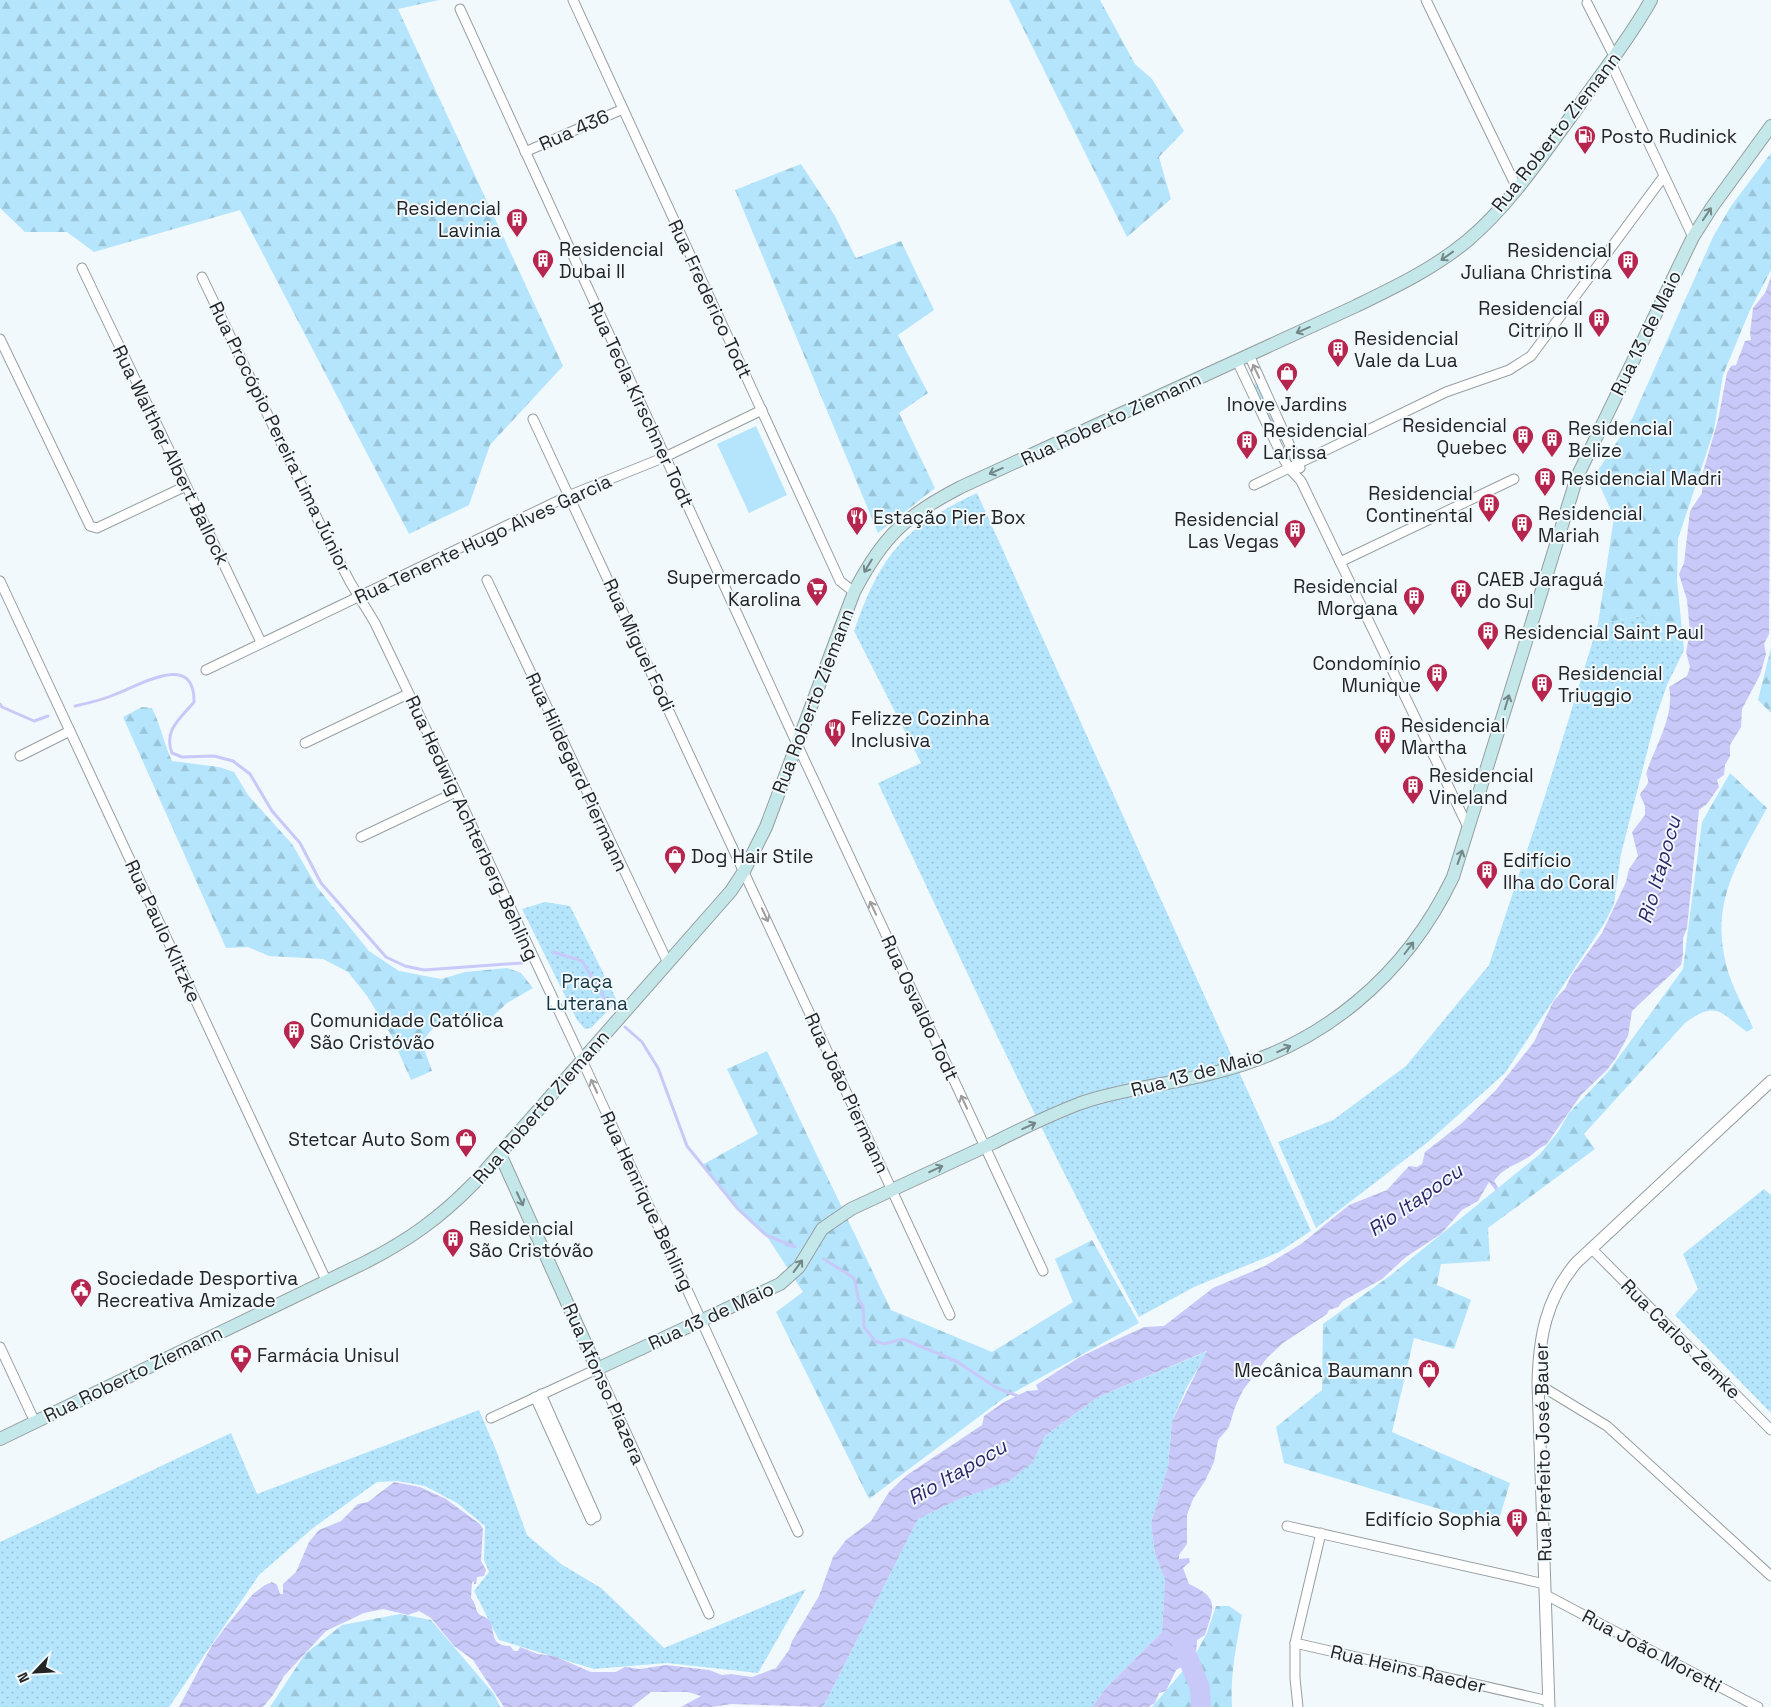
<svg xmlns="http://www.w3.org/2000/svg" width="1771" height="1707" viewBox="0 0 1771 1707" font-family="'Space Grotesk',sans-serif">
	<defs>
		<pattern id="green-dots" width="8" height="8" patternUnits="userSpaceOnUse" patternTransform="scale(1.25)"><rect width="8" height="8" fill="#b4e5fc"/><path d="M2 2h.1M6 6h.1" fill="none" stroke="#9ac4d8" stroke-width="1.8" stroke-linecap="round"/></pattern>
		<pattern id="forest-firs" width="22" height="20" patternUnits="userSpaceOnUse" patternTransform="scale(1.25)"><rect width="22" height="20" fill="#b4e5fc"/><path d="M5 1l3.5 6h-7zM16 11l3.5 6h-7z" fill="#9ac4d8"/></pattern>
		<pattern id="water-waves" width="16" height="10" patternUnits="userSpaceOnUse" patternTransform="scale(1.25)"><rect width="16" height="10" fill="#c9c9f9"/><path d="M0 5q4-4 8 0t8 0" fill="none" stroke="#acacd5"/></pattern>
	</defs>
	<rect width="100%" height="100%" fill="#f2f9fd"/>
	<g fill="url(#green-dots)">
		<polygon points="1255,383 1258,384 1283,442 1280,441 1254,386"/>
		<path d="M977 493 1311 1231 1279 1252 1194 1287 1139 1317C1045 1143 962 962 878 783L921 763 854 631C881 554 903 528 977 493Z"/>
		<polygon points="1640,616 1684,650 1667,685 1656,717 1621,854 1614,904 1604,924 1505,1073 1428,1142 1316,1228 1278,1142 1333,1120 1406,1066 1489,965 1545,796 1598,624"/>
		<polygon points="545,902 570,906 617,1001 591,1028 585,1029 577,1020 522,909"/>
		<polygon points="1764,1189 1771,1195 1771,1413 1675,1315 1698,1289 1683,1254"/>
		<polygon points="1208,1351 1187,1387 1172,1421 1168,1467 1151,1523 1155,1554 1165,1580 1162,1632 1106,1688 1092,1707 823,1707 918,1519 1033,1462 1045,1436 1098,1397"/>
		<polygon points="479,1410 496,1450 527,1535 561,1564 601,1588 664,1648 806,1589 758,1673 667,1663 594,1669 499,1640 474,1591 489,1572 484,1560 485,1526 457,1503 425,1486 397,1481 377,1482 313,1528 259,1575 169,1707 0,1707 0,1542 231,1433 257,1494"/>
	</g>
	<g fill="url(#forest-firs)">
		<polygon points="0,0 439,0 398,9 563,366 490,445 469,505 409,534 240,210 94,252 67,232 25,232 0,208"/>
		<polygon points="1009,0 1100,0 1135,64 1152,79 1184,131 1159,157 1171,199 1127,237"/>
		<polygon points="1771,153 1771,270 1750,310 1723,375 1714,430 1678,539 1677,580 1684,650 1640,616 1598,624 1614,517 1595,475 1632,419 1713,237 1731,206"/>
		<polygon points="801,164 835,216 856,258 901,241 934,310 898,335 928,393 899,413 935,488 878,533 735,190"/>
		<polygon points="1771,648 1771,713 1758,700"/>
		<path d="M142 707 152 708C161 726 164 744 172 761L219 767 234 772 248 795 292 844 317 887 369 951 399 971 441 979 465 972 507 968 521 973 533 988 507 1003 489 1020C456 1022 442 1011 422 1043L432 1071 411 1080 391 1035 367 996 348 972 323 959 269 956 248 947 226 948 123 717Z"/>
		<path d="M1730 773 1767 808C1739 860 1710 902 1726 964 1731 986 1744 1007 1753 1028L1747 1032C1719 1011 1716 1001 1685 1023L1584 1134 1595 1149 1488 1228 1490 1261 1441 1264 1437 1285 1471 1300 1454 1349 1414 1338 1392 1432 1510 1483 1497 1526 1284 1463 1276 1427 1322 1390 1323 1324 1391 1275 1540 1154 1558 1132 1569 1113 1608 1072 1683 969 1702 822Z"/>
		<polygon points="767,1051 891,1310 992,1352 1073,1302 1055,1259 1092,1240 1139,1323 1004,1398 869,1499 776,1312 803,1292 766,1235 738,1209 702,1165 758,1134 727,1069"/>
		<path d="M1216 1606H1229L1242 1615C1236 1646 1230 1675 1232 1707H1152L1193 1659 1207 1633Z"/>
		<polygon points="400,1614 431,1620 494,1694 500,1707 270,1707 305,1654 342,1625"/>
	</g>
	<polygon fill="#b4e5fc" points="756,426 787,495 749,513 717,444"/>
	<path fill="url(#water-waves)" d="M1771 277 1769 634 1764 644 1766 654 1760 675 1742 709 1741 727 1730 745V756L1725 765 1724 775 1717 780 1719 787 1707 804 1699 810 1687 928 1683 938V954L1681 965 1632 1011 1628 1036 1616 1058 1607 1070 1581 1095 1546 1145C1538 1148 1536 1152 1530 1156 1517 1165 1504 1167 1494 1181L1498 1187 1496 1191 1489 1182 1478 1201 1462 1210 1441 1234 1406 1257 1382 1279 1343 1301 1338 1307 1329 1310 1327 1314 1283 1343 1267 1358 1243 1390 1235 1407 1229 1427 1218 1440 1214 1462 1205 1481 1193 1499 1187 1515V1544L1179 1555V1559L1189 1558 1190 1562 1183 1568 1189 1584C1220 1598 1214 1607 1205 1635L1197 1640 1196 1654 1187 1664 1176 1670 1166 1691 1159 1693 1155 1703 1148 1707H1092L1106 1688 1162 1632 1165 1580 1155 1554 1151 1523 1168 1467 1172 1421 1207 1351 1098 1397 1045 1436 1033 1462 1008 1482 959 1499 918 1519 823 1707 731 1704 712 1707H681L701 1696 688 1692H651L632 1707H504L473 1660 454 1646 431 1618 419 1611 408 1615 383 1609 364 1613 326 1631 284 1676 273 1695 263 1707H179L212 1645 227 1625 253 1594 265 1585 272 1582 277 1585 280 1594H283V1584L296 1572 309 1542 319 1530 341 1521 358 1504 368 1502 394 1482 420 1487 446 1499 480 1524 483 1529 481 1561 486 1570 484 1576 477 1577 476 1584H474V1581L472 1583 471 1598C476 1603 475 1608 478 1613 481 1617 486 1616 489 1620 496 1629 488 1646 510 1646L514 1651H518L520 1647 538 1654 554 1656 591 1672H616L625 1667 640 1669 666 1665 709 1670 722 1675 731 1674 752 1677 776 1668 789 1650 792 1641 819 1596 833 1557 846 1540 871 1521 889 1492 907 1475 982 1425 984 1416 1004 1402 1027 1391 1038 1390 1036 1385 1080 1357 1107 1344 1144 1327 1164 1326 1213 1288 1265 1266 1301 1244 1349 1205 1387 1190 1409 1166 1417 1167 1422 1164 1425 1152 1462 1123 1496 1090 1534 1042 1554 1000 1565 989 1571 976 1602 933 1626 882 1629 869 1638 856 1632 832 1645 815V806L1640 795C1641 791 1647 787 1648 782 1649 778 1645 776 1647 771 1656 744 1675 715 1669 687L1687 676 1690 667 1686 652 1690 632 1687 600 1679 574 1684 563 1690 511 1702 493 1703 472 1718 420 1727 373 1731 366 1736 365 1745 341 1751 340 1750 334 1753 308 1765 293Z"/>
	<g fill="none" stroke-linecap="round" stroke-linejoin="round">
		<g stroke="#c9c9f9" stroke-width="3">
			<polyline points="0,704 2,707 34,721 48,716"/>
			<path d="M75 706C89 703 103 700 116 694 140 685 195 651 194 702 181 718 163 730 172 753L182 757 214 756 233 761 250 774 272 811 300 843 321 883 386 957 405 966 424 970 522 963"/>
			<polyline points="553,952 582,961 610,1007"/>
			<polyline points="625,1027 642,1042 658,1068 687,1146 738,1209 766,1235 795,1247"/>
			<polyline points="824,1259 854,1278 859,1301 863,1306 864,1327 875,1341 884,1344 903,1339 956,1361 997,1388 1020,1397"/>
		</g>
		<polyline stroke="#c9c9f9" stroke-width="20" points="1182,1643 1200,1688 1201,1707"/>
		<g stroke="#979ea1" stroke-width="11">
			<g id="minor">
				<polyline points="573,0 840,581 854,592"/>
				<polyline points="1426,0 1517,188"/>
				<polyline points="1587,3 1615,58"/>
				<polyline points="460,9 790,729 1043,1271"/>
				<polyline points="1611,63 1693,237"/>
				<polyline points="525,152 623,109"/>
				<polyline points="82,268 261,642"/>
				<polyline points="202,277 318,520 350,582 375,623 456,792 588,1073 798,1532"/>
				<polyline points="0,339 90,526 97,528 186,486"/>
				<polyline points="1249,355 1300,468"/>
				<polyline points="1237,361 1282,456 1289,468 1301,481 1469,829"/>
				<polyline points="533,419 950,1315"/>
				<polyline points="1254,485 1446,392 1509,370 1531,356 1664,176"/>
				<polyline points="1340,562 1514,479"/>
				<polyline points="487,580 668,963"/>
				<polyline points="0,581 326,1280"/>
				<polyline points="206,670 568,496 665,457 762,410"/>
				<polyline points="305,743 408,694"/>
				<polyline points="20,756 70,731"/>
				<polyline points="361,837 456,792"/>
				<polyline points="1591,1248 1771,1430"/>
				<polyline points="0,1347 35,1422"/>
				<polyline points="1538,1384 1607,1426 1771,1576"/>
				<polyline points="541,1394 596,1517"/>
				<polyline points="535,1397 591,1520"/>
				<polyline points="491,1418 597,1369 709,1614"/>
				<polyline points="1287,1526 1545,1584"/>
				<polyline points="1546,1595 1758,1707"/>
				<polyline points="1295,1643 1549,1701"/>
				<polyline points="1298,1707 1295,1678 1295,1643 1321,1533"/>
			</g>
		</g>
		<g stroke="#979ea1" stroke-width="13">
			<path id="tertiary" d="M1549 1707 1538 1384C1539 1337 1546 1299 1576 1263L1771 1081"/>
		</g>
		<g stroke="#979ea1" stroke-width="14">
			<g id="secondary">
				<path d="M500 1154 597 1369 780 1284 799 1267 822 1229 851 1209C899 1187 947 1164 995 1142 1023 1128 1052 1114 1081 1103 1125 1088 1173 1084 1217 1072 1323 1046 1406 975 1453 877L1577 477 1693 237 1712 207 1771 126"/>
				<path d="M0 1439 366 1262C409 1240 441 1217 475 1182L731 891 744 871 766 827 854 592C883 536 905 516 961 487L1356 306C1395 287 1433 269 1467 241 1511 204 1544 153 1578 107 1603 71 1630 38 1651 0"/>
			</g>
		</g>
		<use href="#minor" stroke="#fff" stroke-width="9"/>
		<use href="#tertiary" stroke="#fff" stroke-width="11"/>
		<use href="#secondary" stroke="#c4e7e9" stroke-width="12"/>
	</g>
	<defs><path id="oneway-shaft" d="M-6 0H5M1.5-3L5.5 0L1.5 3" fill="none" stroke-width="1.6" stroke-linecap="round" stroke-linejoin="round" transform="scale(1.25)"/></defs>
	<g stroke="#738688">
		<use href="#oneway-shaft" transform="translate(1707 214) rotate(-56)"/>
		<use href="#oneway-shaft" transform="translate(1447 256) rotate(144)"/>
		<use href="#oneway-shaft" transform="translate(1303 330) rotate(156)"/>
		<use href="#oneway-shaft" transform="translate(996 471) rotate(156)"/>
		<use href="#oneway-shaft" transform="translate(868 566) rotate(121)"/>
		<use href="#oneway-shaft" transform="translate(1507 702) rotate(-73)"/>
		<use href="#oneway-shaft" transform="translate(1460 857) rotate(-71)"/>
		<use href="#oneway-shaft" transform="translate(1409 948) rotate(-53)"/>
		<use href="#oneway-shaft" transform="translate(1284 1049) rotate(-25)"/>
		<use href="#oneway-shaft" transform="translate(1029 1126) rotate(-25)"/>
		<use href="#oneway-shaft" transform="translate(936 1169) rotate(-25)"/>
		<use href="#oneway-shaft" transform="translate(520 1199) rotate(65)"/>
		<use href="#oneway-shaft" transform="translate(798 1266) rotate(-54)"/>
	</g>
	<g stroke="#9c9c9d">
		<use href="#oneway-shaft" transform="translate(1256 371) rotate(-115)"/>
		<use href="#oneway-shaft" transform="translate(873 908) rotate(-115)"/>
		<use href="#oneway-shaft" transform="translate(765 915) rotate(65)"/>
		<use href="#oneway-shaft" transform="translate(594 1086) rotate(-115)"/>
		<use href="#oneway-shaft" transform="translate(964 1102) rotate(-115)"/>
	</g>
	<defs>
		<g id="fuel-pin" transform="scale(1.125)"><path d="M0 17L-7.5 6A9.5 9.5 0 1 1 7.5 6Z" fill="#b6254d" stroke="#f2f9fd"/><path d="M-5.5-6h7V0h2V4h1.3V-2.5L3-4.5l.8-.8L6-3V5H2.5V1h-1V6h-7ZM-4.2-4.7v3.2H.2V-4.7Z" fill="#fff"/></g>
		<g id="building-pin" transform="scale(1.125)"><path d="M0 17L-7.5 6A9.5 9.5 0 1 1 7.5 6Z" fill="#b6254d" stroke="#f2f9fd"/><path d="M-4-6H4V6H1V3H-1V6H-4ZM-2.5-4.3h1.7v1.8h-1.7ZM.8-4.3h1.7v1.8H.8ZM-2.5-1h1.7V.8h-1.7ZM.8-1h1.7V.8H.8Z" fill="#fff"/></g>
		<g id="shop-pin" transform="scale(1.125)"><path d="M0 17L-7.5 6A9.5 9.5 0 1 1 7.5 6Z" fill="#b6254d" stroke="#f2f9fd"/><path d="M-5-2.5h2.3a2.7 3.5 0 0 1 5.4 0H5L5.5 6h-11ZM-1.5-2.5h3a1.5 2.3 0 0 0-3 0Z" fill="#fff"/></g>
		<g id="restaurant-pin" transform="scale(1.125)"><path d="M0 17L-7.5 6A9.5 9.5 0 1 1 7.5 6Z" fill="#b6254d" stroke="#f2f9fd"/><path d="M-5-6h1v4h1v-4h1v4h1v-4h1v5L-1.5 .5V6h-2V.5L-5-1ZM5-6V6H3V1.5H1.5Q1.5-4 5-6Z" fill="#fff"/></g>
		<g id="supermarket-pin" transform="scale(1.125)"><path d="M0 17L-7.5 6A9.5 9.5 0 1 1 7.5 6Z" fill="#b6254d" stroke="#f2f9fd"/><path d="M-6-5.5h2.5l.6 2H6L4.5 2H-2.5L-4.4-4H-6ZM-1.5 3.2a1.3 1.3 0 1 0 .1 0ZM3 3.2a1.3 1.3 0 1 0 .1 0Z" fill="#fff"/></g>
		<g id="civic-pin" transform="scale(1.125)"><path d="M0 17L-7.5 6A9.5 9.5 0 1 1 7.5 6Z" fill="#b6254d" stroke="#f2f9fd"/><path d="M-.6-6.5H3V-4.5H.6V-3L4-1V1h2V6H-6V1h2V-1L-.6-3ZM-1.2 2.5V6h2.4V2.5Z" fill="#fff"/></g>
		<g id="pharmacy-pin" transform="scale(1.125)"><path d="M0 17L-7.5 6A9.5 9.5 0 1 1 7.5 6Z" fill="#b6254d" stroke="#f2f9fd"/><path d="M-2-6h4v4h4v4h-4v4h-4v-4h-4v-4h4Z" fill="#fff"/></g>
	</defs>
	<g fill-rule="evenodd">
		<use href="#fuel-pin" x="1585" y="136"/>
		<use href="#building-pin" x="517" y="219"/>
		<use href="#building-pin" x="543" y="260"/>
		<use href="#building-pin" x="1628" y="261"/>
		<use href="#building-pin" x="1599" y="319"/>
		<use href="#building-pin" x="1338" y="349"/>
		<use href="#shop-pin" x="1287" y="373"/>
		<use href="#building-pin" x="1523" y="436"/>
		<use href="#building-pin" x="1552" y="439"/>
		<use href="#building-pin" x="1247" y="441"/>
		<use href="#building-pin" x="1545" y="478"/>
		<use href="#building-pin" x="1489" y="504"/>
		<use href="#restaurant-pin" x="857" y="517"/>
		<use href="#building-pin" x="1522" y="524"/>
		<use href="#building-pin" x="1295" y="530"/>
		<use href="#supermarket-pin" x="817" y="588"/>
		<use href="#building-pin" x="1461" y="590"/>
		<use href="#building-pin" x="1414" y="597"/>
		<use href="#building-pin" x="1488" y="632"/>
		<use href="#building-pin" x="1437" y="674"/>
		<use href="#building-pin" x="1542" y="684"/>
		<use href="#restaurant-pin" x="835" y="729"/>
		<use href="#building-pin" x="1385" y="736"/>
		<use href="#building-pin" x="1413" y="786"/>
		<use href="#shop-pin" x="675" y="856"/>
		<use href="#building-pin" x="1487" y="871"/>
		<use href="#building-pin" x="294" y="1031"/>
		<use href="#shop-pin" x="466" y="1139"/>
		<use href="#building-pin" x="453" y="1239"/>
		<use href="#civic-pin" x="81" y="1289"/>
		<use href="#pharmacy-pin" x="241" y="1355"/>
		<use href="#shop-pin" x="1429" y="1370"/>
		<use href="#building-pin" x="1517" y="1519"/>
	</g>
	<g text-anchor="middle" dominant-baseline="central" stroke-width="4" stroke-linejoin="round" paint-order="stroke">
		<g font-size="19" fill="#222426" stroke="#f2f9fd">
			<text transform="translate(574 130) rotate(-24)">Rua 436</text>
			<text transform="translate(1556 132) rotate(-52)">Rua Roberto Ziemann</text>
			<text transform="translate(710 299) rotate(65)">Rua Frederico Todt</text>
			<text transform="translate(1646 333) rotate(-64)">Rua 13 de Maio</text>
			<text transform="translate(641 405) rotate(65)">Rua Tecla Kirschner Todt</text>
			<text transform="translate(1111 419) rotate(-25)">Rua Roberto Ziemann</text>
			<text transform="translate(280 437) rotate(64)">Rua Procópio Pereira Lima Júnior</text>
			<text transform="translate(171 455) rotate(64)">Rua Walther Albert Ballock</text>
			<text transform="translate(483 539) rotate(-25)">Rua Tenente Hugo Alves Garcia</text>
			<text transform="translate(639 645) rotate(65)">Rua Miguel Fodi</text>
			<text transform="translate(813 701) rotate(-69)">Rua Roberto Ziemann</text>
			<text transform="translate(577 772) rotate(65)">Rua Hildegard Piermann</text>
			<text transform="translate(472 828) rotate(65)">Rua Hedwig Achterberg Behling</text>
			<text transform="translate(163 931) rotate(65)">Rua Paulo Klitzke</text>
			<text transform="translate(920 1008) rotate(65)">Rua Osvaldo Todt</text>
			<text transform="translate(1197 1073) rotate(-15)">Rua 13 de Maio</text>
			<text transform="translate(847 1093) rotate(65)">Rua João Piermann</text>
			<text transform="translate(541 1107) rotate(-49)">Rua Roberto Ziemann</text>
			<text transform="translate(647 1201) rotate(65)">Rua Henrique Behling</text>
			<text transform="translate(711 1316) rotate(-25)">Rua 13 de Maio</text>
			<text transform="translate(1681 1339) rotate(45)">Rua Carlos Zemke</text>
			<text transform="translate(133 1374) rotate(-26)">Rua Roberto Ziemann</text>
			<text transform="translate(604 1384) rotate(66)">Rua Afonso Piazera</text>
			<text transform="translate(1543 1452) rotate(-91)">Rua Prefeito José Bauer</text>
			<text transform="translate(1652 1651) rotate(28)">Rua João Moretti</text>
			<text transform="translate(1408 1669) rotate(13)">Rua Heins Raeder</text>
		</g>
		<g font-size="19" fill="#222426" stroke="#f2f9fd" text-anchor="start">
			<text x="1601" y="136">Posto Rudinick</text>
			<text x="501" y="208" text-anchor="end">Residencial<tspan x="501" dy="22">Lavinia</tspan></text>
			<text x="559" y="249">Residencial<tspan x="559" dy="22">Dubai II</tspan></text>
			<text x="1612" y="250" text-anchor="end">Residencial<tspan x="1612" dy="22">Juliana Christina</tspan></text>
			<text x="1583" y="308" text-anchor="end">Residencial<tspan x="1583" dy="22">Citrino II</tspan></text>
			<text x="1354" y="338">Residencial<tspan x="1354" dy="22">Vale da Lua</tspan></text>
			<text x="1287" y="404" text-anchor="middle">Inove Jardins</text>
			<text x="1507" y="425" text-anchor="end">Residencial<tspan x="1507" dy="22">Quebec</tspan></text>
			<text x="1568" y="428">Residencial<tspan x="1568" dy="22">Belize</tspan></text>
			<text x="1263" y="430">Residencial<tspan x="1263" dy="22">Larissa</tspan></text>
			<text x="1561" y="478">Residencial Madri</text>
			<text x="1473" y="493" text-anchor="end">Residencial<tspan x="1473" dy="22">Continental</tspan></text>
			<text x="1538" y="513">Residencial<tspan x="1538" dy="22">Mariah</tspan></text>
			<text x="873" y="517">Estação Pier Box</text>
			<text x="1279" y="519" text-anchor="end">Residencial<tspan x="1279" dy="22">Las Vegas</tspan></text>
			<text x="801" y="577" text-anchor="end">Supermercado<tspan x="801" dy="22">Karolina</tspan></text>
			<text x="1477" y="579">CAEB Jaraguá<tspan x="1477" dy="22">do Sul</tspan></text>
			<text x="1398" y="586" text-anchor="end">Residencial<tspan x="1398" dy="22">Morgana</tspan></text>
			<text x="1504" y="632">Residencial Saint Paul</text>
			<text x="1421" y="663" text-anchor="end">Condomínio<tspan x="1421" dy="22">Munique</tspan></text>
			<text x="1558" y="673">Residencial<tspan x="1558" dy="22">Triuggio</tspan></text>
			<text x="851" y="718">Felizze Cozinha<tspan x="851" dy="22">Inclusiva</tspan></text>
			<text x="1401" y="725">Residencial<tspan x="1401" dy="22">Martha</tspan></text>
			<text x="1429" y="775">Residencial<tspan x="1429" dy="22">Vineland</tspan></text>
			<text x="691" y="856">Dog Hair Stile</text>
			<text x="1503" y="860">Edifício<tspan x="1503" dy="22">Ilha do Coral</tspan></text>
			<text x="310" y="1020">Comunidade Católica<tspan x="310" dy="22">São Cristóvão</tspan></text>
			<text x="450" y="1139" text-anchor="end">Stetcar Auto Som</text>
			<text x="469" y="1228">Residencial<tspan x="469" dy="22">São Cristóvão</tspan></text>
			<text x="97" y="1278">Sociedade Desportiva<tspan x="97" dy="22">Recreativa Amizade</tspan></text>
			<text x="257" y="1355">Farmácia Unisul</text>
			<text x="1413" y="1370" text-anchor="end">Mecânica Baumann</text>
			<text x="1501" y="1519" text-anchor="end">Edifício Sophia</text>
		</g>
		<g font-size="19" fill="#173745" stroke="#f2f9fd">
			<text x="587" y="981">Praça<tspan x="587" dy="22">Luterana</tspan></text>
		</g>
		<g font-size="20" font-style="italic" fill="#302568" stroke="#f2f9fd">
			<text transform="translate(1659 870) rotate(-74)">Rio Itapocu</text>
			<text transform="translate(1415 1200) rotate(-35)">Rio Itapocu</text>
			<text transform="translate(957 1472) rotate(-30)">Rio Itapocu</text>
		</g>
	</g>
	<g transform="translate(35 1672) rotate(245)" stroke="#f2f9fd" stroke-width="4" paint-order="stroke">
	<path d="M0-4L9 19L0 12L-9 19Z" fill="#222426"/>
	<text y="-8" font-size="14" font-weight="bold" text-anchor="middle" fill="#222426">N</text>
	</g>
</svg>
